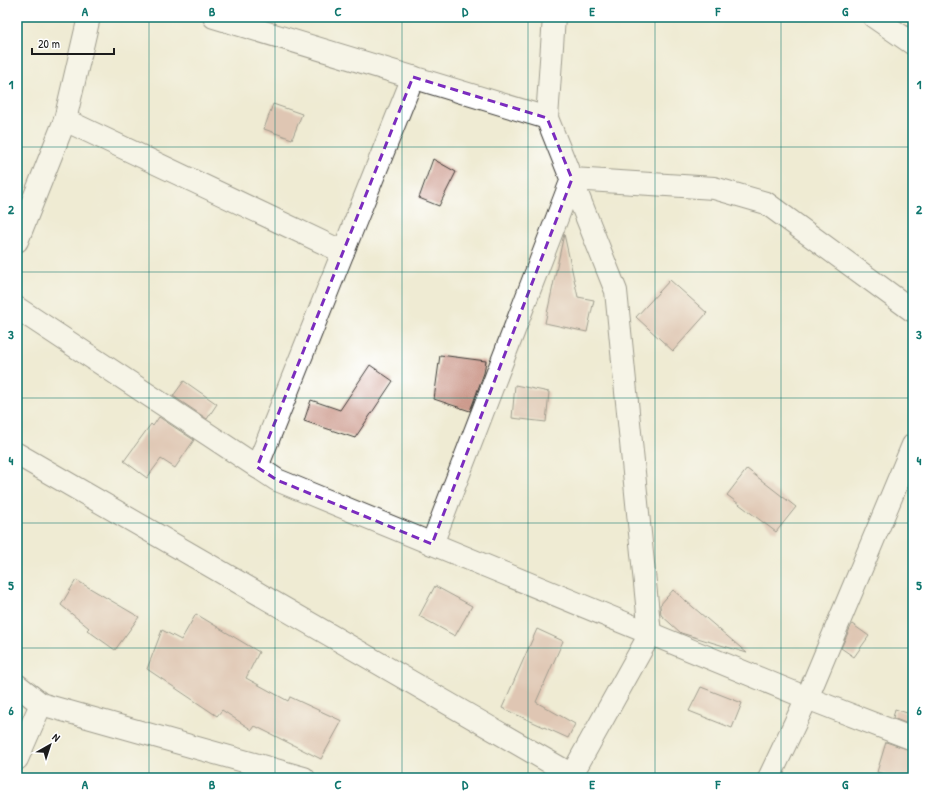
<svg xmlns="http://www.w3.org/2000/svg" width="930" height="795" viewBox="0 0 930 795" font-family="'Patrick Hand',sans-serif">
	<rect width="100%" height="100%" fill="#fff"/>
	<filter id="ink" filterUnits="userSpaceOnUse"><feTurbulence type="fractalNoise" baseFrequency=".025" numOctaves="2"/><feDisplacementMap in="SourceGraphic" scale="8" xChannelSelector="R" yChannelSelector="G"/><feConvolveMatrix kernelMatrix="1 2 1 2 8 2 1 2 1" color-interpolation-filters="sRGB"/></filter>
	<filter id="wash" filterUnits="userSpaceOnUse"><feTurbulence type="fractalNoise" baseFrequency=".012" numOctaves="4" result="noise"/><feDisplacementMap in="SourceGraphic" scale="16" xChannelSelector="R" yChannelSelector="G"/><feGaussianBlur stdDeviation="0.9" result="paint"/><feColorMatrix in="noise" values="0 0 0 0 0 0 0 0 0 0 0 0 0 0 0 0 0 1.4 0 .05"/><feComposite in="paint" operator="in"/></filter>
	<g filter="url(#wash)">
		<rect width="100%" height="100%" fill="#efebd3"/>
		<g id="blocks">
			<g fill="#cc9a8c">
				<polygon points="273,104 302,114 292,139 264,129"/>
				<polygon points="433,159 456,172 439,206 419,198"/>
				<polygon points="564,234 578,297 594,300 587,332 545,323"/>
				<polygon points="670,280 707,313 673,351 636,317"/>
				<polygon points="440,355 486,361 484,373 470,411 434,399"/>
				<polygon points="370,365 393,381 355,438 304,421 311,400 340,410"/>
				<polygon points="184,381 217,404 207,419 173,396"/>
				<polygon points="515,385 549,392 546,422 512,418"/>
				<polygon points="159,417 194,440 175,468 161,459 147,478 124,461 151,424 153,426"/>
				<polygon points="747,469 796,507 776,532 727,495"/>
				<polygon points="76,580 139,617 115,650 87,630 89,628 61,605"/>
				<polygon points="435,586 472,606 455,636 419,616"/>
				<polygon points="673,590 747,653 681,633 661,615 660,605"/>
				<polygon points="196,614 259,652 246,678 288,701 290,697 342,721 321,759 255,726 252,730 222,710 217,716 147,669 162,630 181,640"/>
				<polygon points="852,624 869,636 854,657 841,648"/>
				<polygon points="537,629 563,641 536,702 575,724 568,738 502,708"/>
				<polygon points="701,687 742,703 732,728 689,711"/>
				<polygon points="895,709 913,715 913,726 893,718"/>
				<polygon points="886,742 913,751 913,778 898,778 877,772"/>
			</g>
		</g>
	</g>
	<g filter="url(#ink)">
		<use href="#blocks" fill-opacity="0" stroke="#3c3b37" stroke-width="1"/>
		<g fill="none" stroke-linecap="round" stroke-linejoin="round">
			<g stroke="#3c3b37" stroke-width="24">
				<g id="street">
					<polyline points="214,17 547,118"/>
					<polyline points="554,17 547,118 616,291 650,634 570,778"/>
					<polyline points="874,17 913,44"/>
					<polyline points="65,120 343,252"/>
					<polyline points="17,241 65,120 89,17"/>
					<polyline points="17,308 277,480 807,698 913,739"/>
					<polyline points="17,454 572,775"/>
					<polyline points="257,467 413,77"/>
					<polyline points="432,544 572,179 714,188 766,203 913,311"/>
					<polyline points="17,685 41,704 304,778"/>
					<polyline points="17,759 41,704"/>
					<polyline points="769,778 807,698 913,445"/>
				</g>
			</g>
			<use href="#street" stroke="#fff" stroke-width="22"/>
		</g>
	</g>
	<path d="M0 0H930V795H0ZM413 77 547 118 572 179 432 544 277 480 257 467Z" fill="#efebd3" fill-opacity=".55" fill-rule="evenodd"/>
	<path fill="none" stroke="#7b2cbf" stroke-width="3" stroke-dasharray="8 5" stroke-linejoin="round" d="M413 77 547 118 572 179 432 544 277 480 257 467Z"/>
	<path fill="none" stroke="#0f766e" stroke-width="1" stroke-opacity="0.55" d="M149 17V778M275 17V778M402 17V778M528 17V778M655 17V778M781 17V778M17 147H913M17 272H913M17 398H913M17 523H913M17 648H913"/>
	<rect width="930" height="795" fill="none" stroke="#fff" stroke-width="44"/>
	<g transform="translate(50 745) rotate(39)" stroke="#ffffff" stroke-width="3" paint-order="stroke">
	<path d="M0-3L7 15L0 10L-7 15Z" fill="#1c1c1c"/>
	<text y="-6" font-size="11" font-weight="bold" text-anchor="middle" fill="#1c1c1c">N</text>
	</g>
	<path d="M32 48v6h82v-6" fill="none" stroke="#1c1c1c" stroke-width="2"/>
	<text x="38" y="48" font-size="12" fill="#1c1c1c" stroke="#ffffff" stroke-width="3" paint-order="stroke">20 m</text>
	<rect x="22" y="22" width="886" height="751" fill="none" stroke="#0f766e" stroke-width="1.5"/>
	<g font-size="13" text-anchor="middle" font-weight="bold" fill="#0f766e">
		<text x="85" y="16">A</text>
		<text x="212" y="16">B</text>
		<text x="338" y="16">C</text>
		<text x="465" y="16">D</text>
		<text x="592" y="16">E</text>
		<text x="718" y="16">F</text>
		<text x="845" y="16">G</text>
		<text x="11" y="89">1</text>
		<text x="919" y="89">1</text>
		<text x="11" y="214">2</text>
		<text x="919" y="214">2</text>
		<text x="11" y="339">3</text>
		<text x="919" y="339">3</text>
		<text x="11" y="465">4</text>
		<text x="919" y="465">4</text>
		<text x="11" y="590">5</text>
		<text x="919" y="590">5</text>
		<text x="11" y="715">6</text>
		<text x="919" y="715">6</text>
		<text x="85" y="789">A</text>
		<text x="212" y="789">B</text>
		<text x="338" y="789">C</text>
		<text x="465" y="789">D</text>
		<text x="592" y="789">E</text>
		<text x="718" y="789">F</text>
		<text x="845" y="789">G</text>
	</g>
</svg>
